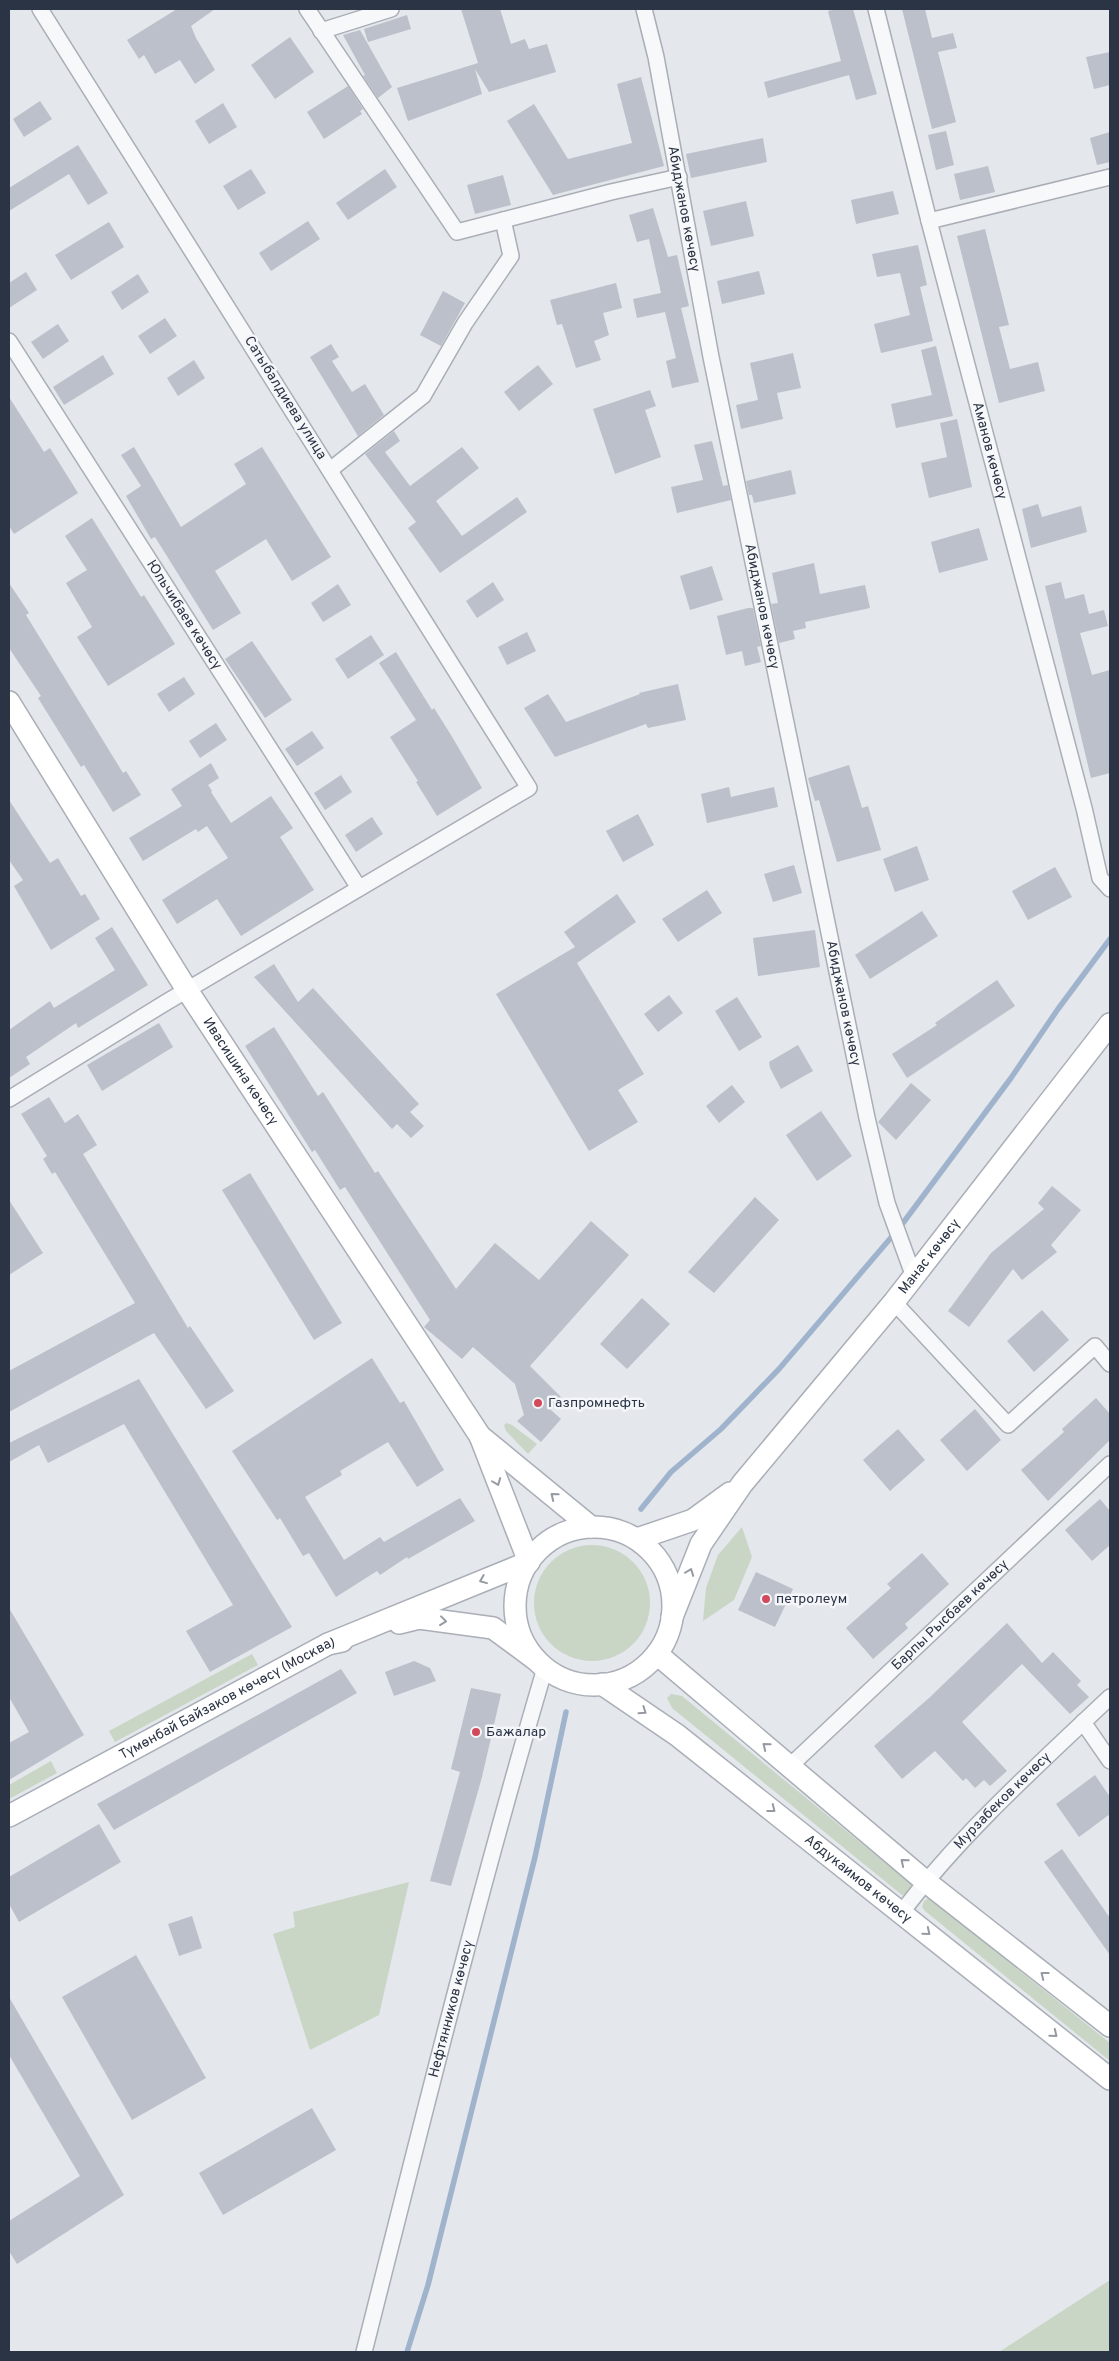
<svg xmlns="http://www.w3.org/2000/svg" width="1119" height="2361" viewBox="0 0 1119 2361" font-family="Overpass,sans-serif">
	<rect width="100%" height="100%" fill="#e4e7ec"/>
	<g fill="#c9d6c5">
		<polygon points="507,1423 512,1425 537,1444 528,1454 506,1431 504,1425"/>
		<polygon points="742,1527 752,1557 734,1600 703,1621 706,1588 718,1555"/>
		<circle cx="592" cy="1603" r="58"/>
		<polygon points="252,1654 258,1665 115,1742 109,1731"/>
		<polygon points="671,1694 682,1696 911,1884 912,1888 906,1895 902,1895 672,1708 667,1698"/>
		<polygon points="51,1761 57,1773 9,1799 9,1785"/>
		<polygon points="409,1882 379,2015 310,2050 273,1934 295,1927 293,1912"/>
		<polygon points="929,1898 1110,2043 1110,2061 925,1911 922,1907 924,1901"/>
		<polygon points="1110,2280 1110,2352 999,2352"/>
	</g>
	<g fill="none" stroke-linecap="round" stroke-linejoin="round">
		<g stroke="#9fb4cc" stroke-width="5.5">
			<polyline points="641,1509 671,1472 721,1429 779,1369 900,1227 1011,1078 1058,1009 1110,939"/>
			<polyline points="407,2352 428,2285 535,1857 566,1712"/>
		</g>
	</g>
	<g fill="#bbc0ca">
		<polygon points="177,9 215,9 191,26 196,38 215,70 195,84 180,60 155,74 144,55 139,59 127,40"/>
		<polygon points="461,9 500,9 511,44 525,39 529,49 547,44 556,72 489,92 475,69 482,94 408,121 397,88 478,63"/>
		<polygon points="836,9 853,9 877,94 856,100 849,75 768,98 764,82 841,61 828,11"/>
		<polygon points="902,9 925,9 932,38 953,33 957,48 938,52 956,122 932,129"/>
		<polygon points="407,15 411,29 368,42 364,29"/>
		<polygon points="360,30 392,87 378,98 363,76 365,75 343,35"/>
		<polygon points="290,37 314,72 275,99 251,65"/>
		<polygon points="1110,52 1110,85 1094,89 1086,57"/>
		<polygon points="641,77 664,166 553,195 507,121 534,104 568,159 632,143 617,84"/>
		<polygon points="348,86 363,109 360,111 362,114 324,139 307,112"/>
		<polygon points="40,101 52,119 24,137 13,119"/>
		<polygon points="223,103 237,127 209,144 195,121"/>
		<polygon points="946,131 954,165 936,170 928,135"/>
		<polygon points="1110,132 1110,162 1097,165 1090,138"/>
		<polygon points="763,138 767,162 691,178 686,154"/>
		<polygon points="78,145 108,193 88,205 69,174 9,211 9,188"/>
		<polygon points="988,166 995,192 960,200 954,174"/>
		<polygon points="251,169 266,193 238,210 223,186"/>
		<polygon points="385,169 397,187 348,220 336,203"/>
		<polygon points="503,175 511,205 475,214 467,185"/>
		<polygon points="893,191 899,214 856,224 851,200"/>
		<polygon points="746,201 754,236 711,246 703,211"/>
		<polygon points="653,208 668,257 677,255 689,306 681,308 699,382 672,388 666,361 676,358 665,312 637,318 633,299 661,293 649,239 637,242 629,215"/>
		<polygon points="308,221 320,239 271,271 259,253"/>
		<polygon points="109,222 124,247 71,280 55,255"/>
		<polygon points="985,229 1009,325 999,327 1010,369 1038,362 1045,391 999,403 957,236"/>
		<polygon points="918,245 927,285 920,287 933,341 881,353 874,324 910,315 900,273 877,277 872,254"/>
		<polygon points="759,271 765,294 722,304 717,281"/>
		<polygon points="26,272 37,290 9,308 9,283"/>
		<polygon points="138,274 149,292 122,310 111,292"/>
		<polygon points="616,283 622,308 603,313 609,335 594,341 601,360 576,368 562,324 557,325 550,300"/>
		<polygon points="443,291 465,303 441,346 420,335"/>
		<polygon points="165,318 177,336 150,354 138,336"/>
		<polygon points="58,324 69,341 43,359 31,342"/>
		<polygon points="331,344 339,357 332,361 352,392 365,384 384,415 358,436 310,357"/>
		<polygon points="936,346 953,416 896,428 891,404 932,395 921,350"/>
		<polygon points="793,353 801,388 777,393 783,419 741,429 736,405 758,400 750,363"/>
		<polygon points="103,355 114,374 64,405 53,387"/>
		<polygon points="194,360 205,378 178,396 167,378"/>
		<polygon points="538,365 553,384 519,411 504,392"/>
		<polygon points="650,390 656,406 645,410 661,457 615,474 593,409"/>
		<polygon points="9,397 44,452 50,448 78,493 14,534 9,526"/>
		<polygon points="957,419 972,487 929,498 921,463 947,457 940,423"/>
		<polygon points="394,431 400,441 385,452 410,486 462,447 479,468 436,501 462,536 517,497 527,512 440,573 408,528 416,522 365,454"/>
		<polygon points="712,441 723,486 728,485 731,500 677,513 671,487 703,480 694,445"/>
		<polygon points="134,447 181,527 246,484 234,464 262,447 331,557 292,581 266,539 215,571 241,613 213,630 155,537 151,539 126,496 141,486 121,455"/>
		<polygon points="791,470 796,494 754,503 752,495 749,495 746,481"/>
		<polygon points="1038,504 1042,517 1081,506 1087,532 1031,548 1022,509"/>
		<polygon points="92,518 141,597 144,595 175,644 108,686 77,637 92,627 66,583 87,570 65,536"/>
		<polygon points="979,528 988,560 939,573 931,542"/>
		<polygon points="814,563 820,594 865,585 870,608 805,622 806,628 793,631 795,639 779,643 771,604 778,603 772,573"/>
		<polygon points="712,566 723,600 690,610 680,576"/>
		<polygon points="493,582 504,600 477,618 466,601"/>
		<polygon points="1061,582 1065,599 1084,594 1089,614 1104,610 1108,626 1080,633 1092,675 1110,670 1110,773 1091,778 1045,586"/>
		<polygon points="9,583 29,613 26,615 123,773 126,771 141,795 113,812 84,765 81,767 38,698 41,696 9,648"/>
		<polygon points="338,584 351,605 323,622 311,603"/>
		<polygon points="748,608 753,608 761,646 757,647 761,662 745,666 742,651 726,655 717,616"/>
		<polygon points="527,632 536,651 507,665 498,647"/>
		<polygon points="371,635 384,655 348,679 335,659"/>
		<polygon points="252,641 292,700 265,718 225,659"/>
		<polygon points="396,652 432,710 434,708 451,735 482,788 437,816 416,782 418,781 390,737 416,720 379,663"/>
		<polygon points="184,677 195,694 169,712 157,694"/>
		<polygon points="678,684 686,720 648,728 646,724 555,757 524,708 548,694 566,722 640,694 639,693"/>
		<polygon points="216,723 227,740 200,758 189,741"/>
		<polygon points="312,731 324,748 297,766 285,749"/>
		<polygon points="211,763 219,778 208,785 212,791 211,792 231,823 271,796 293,828 280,837 314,890 241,936 217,899 177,924 162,900 228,858 207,826 198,832 196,829 143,861 129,838 182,806 171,789"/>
		<polygon points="849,765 862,808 868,806 881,850 837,862 819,800 815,801 808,778"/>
		<polygon points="341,775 352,792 325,810 314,793"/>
		<polygon points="729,787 731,797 774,787 778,807 707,823 701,794"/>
		<polygon points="9,800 50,863 58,858 81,896 85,894 100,919 51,950 14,886 23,880 9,860"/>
		<polygon points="638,814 654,845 623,862 606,831"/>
		<polygon points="372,817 383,834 356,852 345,835"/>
		<polygon points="917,846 929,880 895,892 883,859"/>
		<polygon points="794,865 802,893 773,902 764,874"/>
		<polygon points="1055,867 1072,897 1028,920 1012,891"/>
		<polygon points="707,890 722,913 678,942 662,919"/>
		<polygon points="617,894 636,922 577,963 644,1074 618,1090 638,1122 589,1151 496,994 575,947 564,932"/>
		<polygon points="922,911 938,936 870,979 855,955"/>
		<polygon points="112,927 148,985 78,1028 76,1023 26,1057 30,1064 9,1078 9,1030 50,1001 54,1008 115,970 95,938"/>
		<polygon points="815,930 820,967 758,976 753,938"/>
		<polygon points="274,964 298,1002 313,988 419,1104 410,1112 424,1126 411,1138 397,1124 392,1129 254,977"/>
		<polygon points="997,980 1015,1006 907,1078 892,1054 937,1025 935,1023"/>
		<polygon points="669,995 683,1013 658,1032 644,1014"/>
		<polygon points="737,997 762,1037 739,1051 715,1011"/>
		<polygon points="159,1023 173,1047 102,1091 87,1065"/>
		<polygon points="274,1027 318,1096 323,1092 375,1173 378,1171 456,1289 495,1243 539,1280 591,1221 629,1255 530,1366 561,1397 551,1410 561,1419 541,1442 517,1421 524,1415 515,1384 473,1347 462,1359 424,1327 430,1320 345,1187 340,1190 315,1150 312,1152 245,1046"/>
		<polygon points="798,1045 813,1071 781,1089 770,1068 769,1062"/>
		<polygon points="911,1083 931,1100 896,1140 878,1122"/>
		<polygon points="732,1085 745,1102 719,1123 706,1106"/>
		<polygon points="49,1097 65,1123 78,1114 97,1145 83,1154 188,1328 190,1326 234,1391 206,1409 154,1333 9,1412 9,1371 135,1303 55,1172 52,1174 43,1159 47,1156 21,1114"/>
		<polygon points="821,1111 852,1156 817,1181 786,1135"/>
		<polygon points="250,1173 342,1323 314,1340 222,1190"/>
		<polygon points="1052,1186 1081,1210 1051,1245 1057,1252 1022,1280 1013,1269 969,1327 948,1311 991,1253 1044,1209 1038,1203"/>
		<polygon points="755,1197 779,1220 714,1293 688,1272"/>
		<polygon points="9,1200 43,1253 9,1275"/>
		<polygon points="642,1298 670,1324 627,1369 600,1344"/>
		<polygon points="1042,1310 1069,1340 1034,1372 1007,1341"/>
		<polygon points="372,1358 400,1403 404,1401 444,1470 417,1487 388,1442 340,1471 342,1475 305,1497 344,1560 380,1537 384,1542 460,1498 475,1521 408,1559 407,1557 380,1575 377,1571 336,1597 309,1553 303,1556 280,1518 277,1520 232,1451"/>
		<polygon points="139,1379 292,1627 210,1672 186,1631 233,1605 124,1424 48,1463 39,1445 9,1462 9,1443"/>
		<polygon points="1096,1398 1110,1414 1110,1440 1048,1501 1021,1470 1064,1432 1062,1429"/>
		<polygon points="975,1409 1001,1440 967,1471 940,1440"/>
		<polygon points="898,1429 925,1460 890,1491 863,1460"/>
		<polygon points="1100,1499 1110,1511 1110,1545 1092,1561 1065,1530"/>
		<polygon points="922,1553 949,1584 905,1624 908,1628 873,1659 846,1628 891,1588 887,1584"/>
		<polygon points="756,1572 793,1589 775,1627 738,1610"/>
		<polygon points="9,1608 84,1735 9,1780 9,1743 29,1732 9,1697"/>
		<polygon points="1007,1623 1042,1663 1053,1652 1081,1681 1077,1685 1089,1697 1070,1714 1022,1664 962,1722 1007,1771 990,1786 984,1780 975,1788 966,1778 963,1781 935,1751 902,1779 874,1746 929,1698"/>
		<polygon points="414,1661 430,1668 436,1681 394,1696 385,1672"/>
		<polygon points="341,1669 357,1693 114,1830 97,1804"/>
		<polygon points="471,1688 501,1694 482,1777 451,1886 430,1881 460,1772 451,1769"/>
		<polygon points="1095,1775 1110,1797 1110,1814 1079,1837 1056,1804"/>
		<polygon points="99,1824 121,1862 19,1922 9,1904 9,1877"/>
		<polygon points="1062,1849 1110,1918 1110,1955 1044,1862"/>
		<polygon points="192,1916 202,1948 179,1956 168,1924"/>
		<polygon points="136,1955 206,2078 132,2120 62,1997"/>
		<polygon points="9,1997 124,2195 17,2264 9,2251 9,2221 80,2176 9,2055"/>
		<polygon points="312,2108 336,2150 223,2215 199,2173"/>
	</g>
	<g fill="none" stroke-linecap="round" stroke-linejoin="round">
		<g stroke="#a9aeb7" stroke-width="18">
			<g id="street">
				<polyline points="307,9 457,232 611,192 679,177"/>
				<path id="s1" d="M644 9 656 57 711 357 867 1118 887 1203 914 1277"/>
				<path id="s2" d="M876 9 929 221 1084 808 1100 878 1110 889"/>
				<polyline points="321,31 391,9"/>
				<polyline points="929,221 1110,177"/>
				<path id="s3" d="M9 341 359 888"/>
				<polyline points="330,470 423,396 465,323 511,256 503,220"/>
				<polyline points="9,1099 165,1003 529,788 40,9"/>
				<polyline points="894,1302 1008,1425 1095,1346 1110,1364"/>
				<polyline points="1083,1722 1110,1761"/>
				<path id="s4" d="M790 1766 1110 1464"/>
				<path id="s5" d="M902 1912C962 1833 1038 1765 1110 1697"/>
				<path id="s6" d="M364 2352C422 2123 478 1894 545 1668"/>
			</g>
		</g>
		<g stroke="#a9aeb7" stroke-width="24">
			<g id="secondary">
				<path id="s7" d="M9 702 187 990 480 1436 529 1562 328 1644"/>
				<polyline points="480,1436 591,1527"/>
				<circle cx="594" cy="1606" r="79"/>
				<polyline points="637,1539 693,1520 730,1493"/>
				<path id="s8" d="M672 1617 701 1544 742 1484 894 1302 1110 1024"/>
				<polyline points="399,1623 419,1618 493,1628 535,1659"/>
				<polyline points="657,1654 925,1881 1110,2026"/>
				<path id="s9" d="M602 1684 677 1735 1110 2079"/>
				<path id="s10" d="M9 1816 328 1644 342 1641"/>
			</g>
		</g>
		<use href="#street" stroke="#f7f8fa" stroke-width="15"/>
		<use href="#secondary" stroke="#fff" stroke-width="21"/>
	</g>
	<defs><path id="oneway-chevron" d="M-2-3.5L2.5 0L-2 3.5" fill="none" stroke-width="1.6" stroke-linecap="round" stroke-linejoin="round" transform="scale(1.25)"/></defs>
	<g stroke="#959aa2">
		<use href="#oneway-chevron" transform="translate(497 1482) rotate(69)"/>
		<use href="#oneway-chevron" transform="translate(554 1496) rotate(-141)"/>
		<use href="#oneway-chevron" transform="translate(690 1572) rotate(-69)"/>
		<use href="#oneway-chevron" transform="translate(483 1580) rotate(158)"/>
		<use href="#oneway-chevron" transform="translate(443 1621) rotate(7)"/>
		<use href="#oneway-chevron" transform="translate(643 1711) rotate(34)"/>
		<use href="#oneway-chevron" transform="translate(766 1746) rotate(-141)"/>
		<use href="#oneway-chevron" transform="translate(772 1809) rotate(38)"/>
		<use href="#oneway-chevron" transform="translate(904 1862) rotate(-140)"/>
		<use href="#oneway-chevron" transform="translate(927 1932) rotate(39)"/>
		<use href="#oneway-chevron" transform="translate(1044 1975) rotate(-142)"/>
		<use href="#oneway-chevron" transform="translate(1054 2034) rotate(39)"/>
	</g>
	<g fill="#d1495b" stroke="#f4f6f9" stroke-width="2">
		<circle cx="538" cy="1403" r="5"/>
		<circle cx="766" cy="1599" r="5"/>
		<circle cx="476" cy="1732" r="5"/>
	</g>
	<g text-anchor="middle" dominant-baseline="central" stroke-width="5" stroke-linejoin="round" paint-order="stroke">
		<g font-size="14" fill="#2b3445" stroke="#f4f6f9">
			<text stroke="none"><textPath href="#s1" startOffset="204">Абиджанов көчөсү</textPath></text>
			<text transform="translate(285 398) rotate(58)">Сатыбалдиева улица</text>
			<text stroke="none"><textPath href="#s2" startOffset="456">Аманов көчөсү</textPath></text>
			<text stroke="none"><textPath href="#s1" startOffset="609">Абиджанов көчөсү</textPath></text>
			<text stroke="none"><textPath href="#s3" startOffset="325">Юльчибаев көчөсү</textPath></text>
			<text stroke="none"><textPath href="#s1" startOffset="1014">Абиджанов көчөсү</textPath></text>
			<text stroke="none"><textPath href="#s7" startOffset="436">Ивасишина көчөсү</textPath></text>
			<text stroke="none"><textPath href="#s8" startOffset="446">Манас көчөсү</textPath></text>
			<text stroke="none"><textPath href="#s4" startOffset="220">Барпы Рысбаев көчөсү</textPath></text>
			<text stroke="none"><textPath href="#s10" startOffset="248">Түмөнбай Байзаков көчөсү (Москва)</textPath></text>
			<text stroke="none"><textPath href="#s5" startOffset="150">Мурзабеков көчөсү</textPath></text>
			<text stroke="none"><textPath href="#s9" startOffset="322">Абдукаимов көчөсү</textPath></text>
			<text stroke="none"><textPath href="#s6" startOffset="354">Нефтянников көчөсү</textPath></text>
		</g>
		<g font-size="14" fill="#2b3445" stroke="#f4f6f9" text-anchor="start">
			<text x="548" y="1403">Газпромнефть</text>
			<text x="776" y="1599">петролеум</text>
			<text x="486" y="1732">Бажалар</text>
		</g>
	</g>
	<rect width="1119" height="2361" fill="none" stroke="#2b3445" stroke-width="20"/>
</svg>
